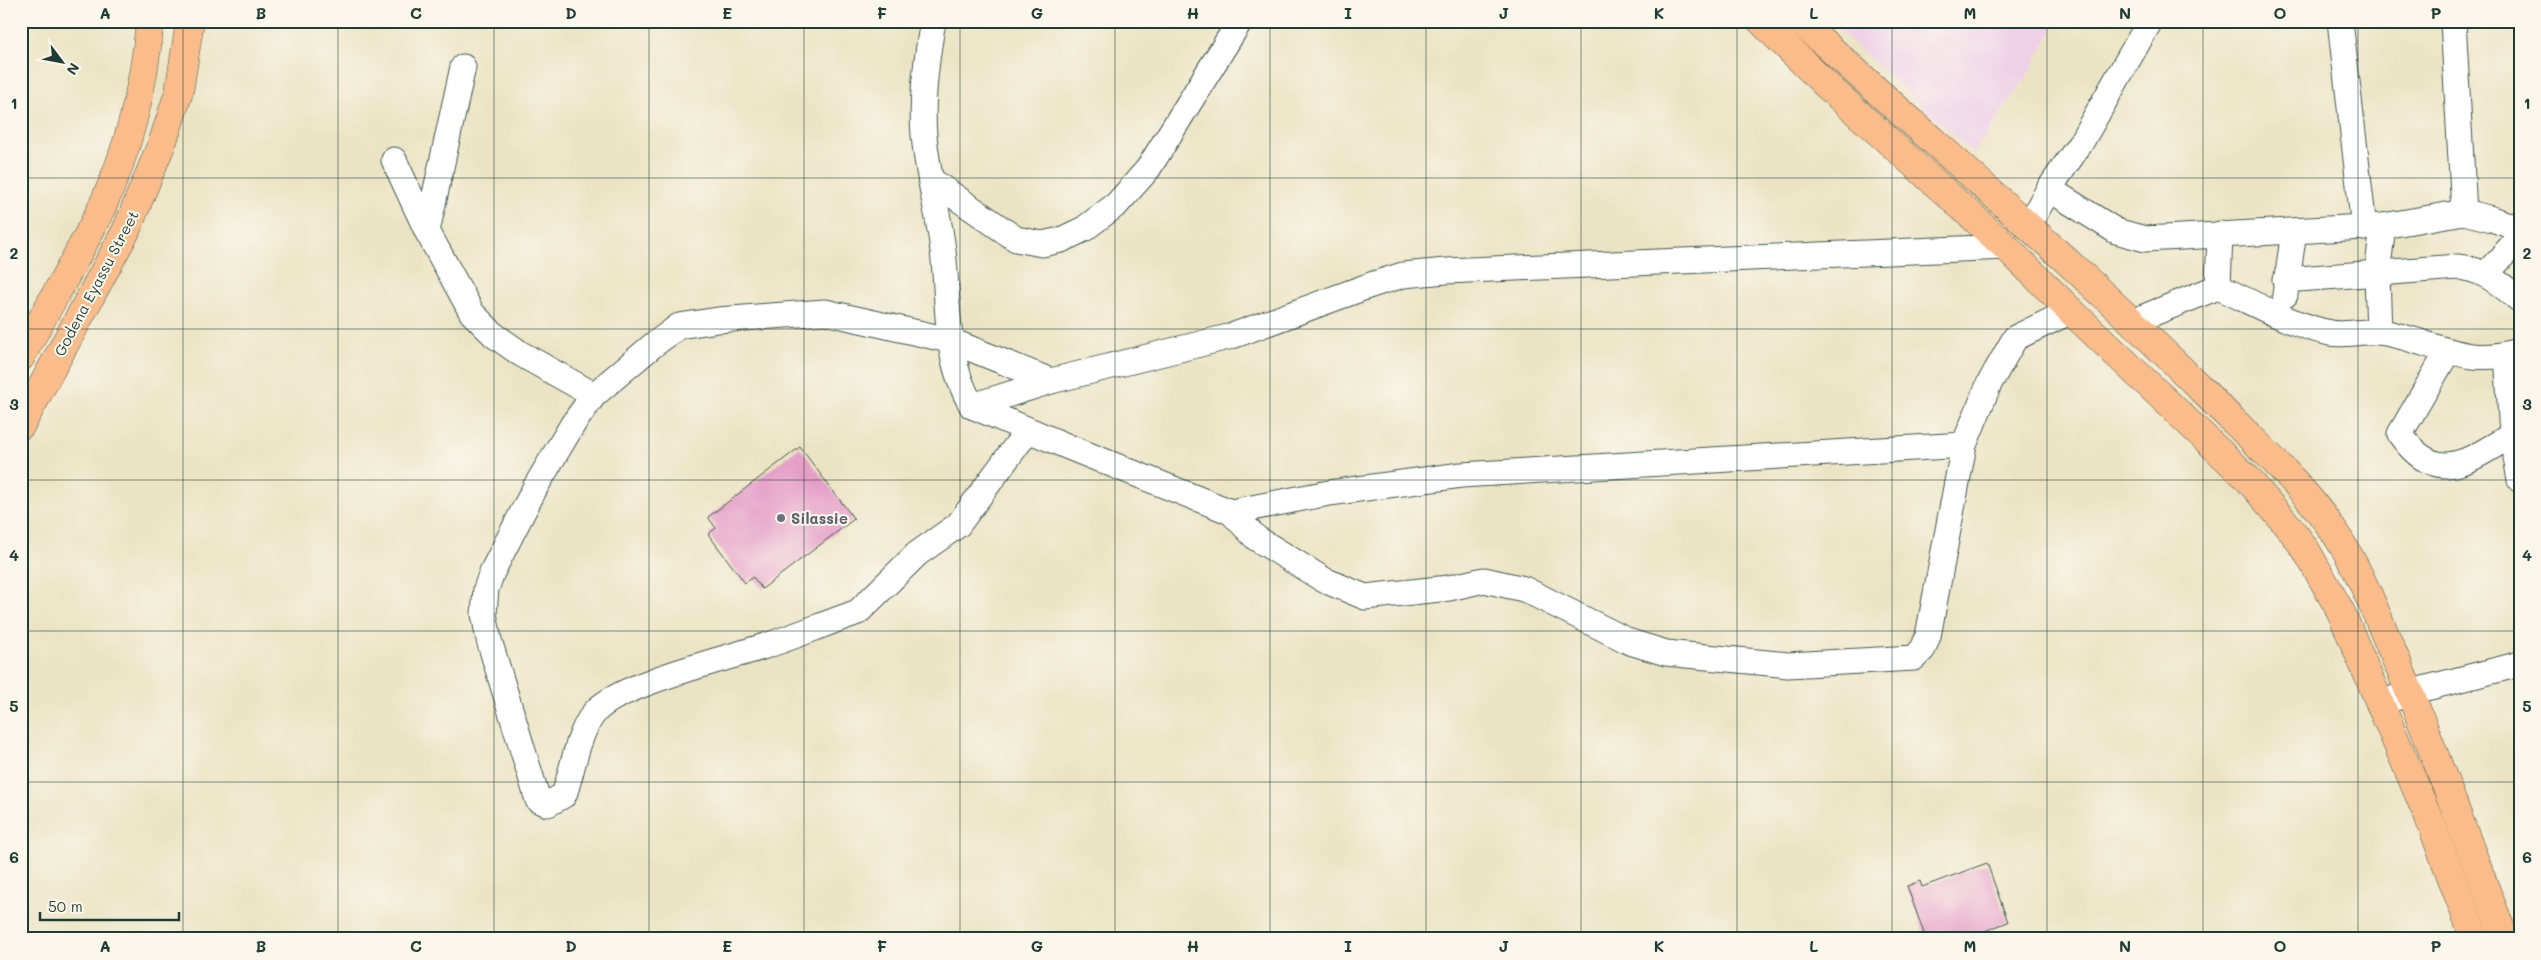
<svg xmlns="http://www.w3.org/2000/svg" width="2541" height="960" viewBox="0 0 2541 960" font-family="Mali,sans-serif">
	<rect width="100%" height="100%" fill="#fbf7ec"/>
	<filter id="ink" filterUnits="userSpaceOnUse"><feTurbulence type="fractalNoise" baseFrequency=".02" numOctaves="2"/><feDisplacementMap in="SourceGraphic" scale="10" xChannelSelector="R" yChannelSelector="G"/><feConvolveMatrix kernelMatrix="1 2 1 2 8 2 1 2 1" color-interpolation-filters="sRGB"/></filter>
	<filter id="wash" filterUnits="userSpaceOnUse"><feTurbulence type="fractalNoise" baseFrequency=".0096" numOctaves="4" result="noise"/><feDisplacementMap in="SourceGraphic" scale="20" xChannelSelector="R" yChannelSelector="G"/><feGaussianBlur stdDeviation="1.12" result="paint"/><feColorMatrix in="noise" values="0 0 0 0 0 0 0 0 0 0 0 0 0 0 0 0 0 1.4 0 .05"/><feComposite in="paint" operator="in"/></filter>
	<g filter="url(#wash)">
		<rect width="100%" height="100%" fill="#ebe4c4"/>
		<polygon fill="#efd0e7" points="1829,21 2057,21 2029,73 1973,153"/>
		<g id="blocks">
			<g fill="#e59fc7">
				<polygon points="800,447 854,519 762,589 753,577 745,583 708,534 716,528 708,517"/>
				<polygon points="1987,863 2008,922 1964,939 1926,939 1907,886 1920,881 1922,887"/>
			</g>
		</g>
	</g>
	<g filter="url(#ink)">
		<use href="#blocks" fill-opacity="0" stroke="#3e564a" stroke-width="1"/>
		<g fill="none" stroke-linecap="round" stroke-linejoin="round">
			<g stroke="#3e564a" stroke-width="27">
				<g id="minor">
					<path d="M933 21C927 55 921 101 924 135 927 171 937 207 942 243 950 298 942 356 972 406L1071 448 1231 512 1329 493 1461 475 1964 445 1989 384 2015 338 2071 311"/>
					<polyline points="2340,21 2364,228"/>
					<polyline points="2453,21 2464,212"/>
					<polyline points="394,160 427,231 472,313 494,335 521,354 594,395"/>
					<polyline points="931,180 1016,239 1042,244 1061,240 1084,229 1117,204 1148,169 1240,21"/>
					<polyline points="2049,189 2116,231 2145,239 2383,226 2464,212 2492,219 2520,229"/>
					<polyline points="2029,224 2049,189 2080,144 2150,21"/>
					<polyline points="427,231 463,67"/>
					<polyline points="2486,274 2520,237"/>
					<path d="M2285 280 2458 267C2484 269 2500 284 2520 300"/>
					<polyline points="2218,287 2220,234"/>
					<polyline points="2285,295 2294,231"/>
					<path d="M2134 321 2218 287C2254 303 2291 325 2330 333 2346 336 2364 330 2380 332 2430 339 2467 370 2520 350"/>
					<polyline points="2379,332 2377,275 2383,226"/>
					<path d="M2448 351 2400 434C2437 488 2469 460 2512 435"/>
					<polyline points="2507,354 2512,435 2520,480"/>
					<polyline points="972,406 1051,381 1232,336 1371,285 1403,275 1446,271 2006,247"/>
					<path d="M1028 430 958 525 917 554 858 612C826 623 794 637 762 647 725 659 616 685 594 713 577 735 573 769 564 795L548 804 538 800 489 640 484 614 486 589 492 572 536 486 573 424 594 395 652 346 679 326 718 320 825 312 949 340 1051 381"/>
					<polyline points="1231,512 1256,538 1324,580 1365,597 1449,588 1484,580 1524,589 1630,642 1666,653 1788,665 1914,658 1923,649 1928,636 1964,445"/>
					<polyline points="2379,704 2411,692 2520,664"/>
				</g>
			</g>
			<g stroke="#3e564a" stroke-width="29">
				<g id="major">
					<polyline points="1761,21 1825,84 2006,247 2071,311 2246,477 2290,528 2306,550 2341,612 2430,821 2475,939"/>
					<path d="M1800 21C1936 146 2076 263 2207 395 2256 444 2309 488 2345 549 2363 579 2376 613 2390 646 2432 741 2466 841 2505 939"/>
					<path d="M21 357C47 308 77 259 101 209 129 150 144 86 150 21"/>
					<polyline points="21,425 126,231 164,138 179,92 190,21"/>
				</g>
			</g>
			<use href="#minor" stroke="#fff" stroke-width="25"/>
			<use href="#major" stroke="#f9bc8a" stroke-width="28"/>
		</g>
	</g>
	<path fill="none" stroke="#1f3d34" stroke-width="1" stroke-opacity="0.55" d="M183 21V939M338 21V939M494 21V939M649 21V939M804 21V939M960 21V939M1115 21V939M1270 21V939M1426 21V939M1581 21V939M1737 21V939M1892 21V939M2047 21V939M2203 21V939M2358 21V939M21 178H2520M21 329H2520M21 480H2520M21 631H2520M21 782H2520"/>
	<circle fill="#6b7280" stroke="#fbf7ec" stroke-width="2" cx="781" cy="518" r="5"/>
	<g text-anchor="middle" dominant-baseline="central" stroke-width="4" stroke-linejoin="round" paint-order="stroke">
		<g font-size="15" fill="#1f3d34" stroke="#fbf7ec">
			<text transform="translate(96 283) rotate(-62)">Godena Eyassu Street</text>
		</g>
		<g font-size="15" font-weight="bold" fill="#5b616d" stroke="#fbf7ec" text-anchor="start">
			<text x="791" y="518">Silassie</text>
		</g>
	</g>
	<rect width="2541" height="960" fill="none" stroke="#fbf7ec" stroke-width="55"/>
	<g transform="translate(62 62) rotate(122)" stroke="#fbf7ec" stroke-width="4" paint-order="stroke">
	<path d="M0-4L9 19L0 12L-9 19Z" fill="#1f3d34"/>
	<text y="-8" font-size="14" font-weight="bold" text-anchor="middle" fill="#1f3d34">N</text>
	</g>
	<path d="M40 912v8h139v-8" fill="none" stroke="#1f3d34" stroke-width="2.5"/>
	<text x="48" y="912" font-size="15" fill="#1f3d34" stroke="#fbf7ec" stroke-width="4" paint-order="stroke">50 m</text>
	<rect x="28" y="28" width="2486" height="904" fill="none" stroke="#1f3d34" stroke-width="2"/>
	<g font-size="16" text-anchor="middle" font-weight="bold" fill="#1f3d34">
		<text x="105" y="19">A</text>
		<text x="261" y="19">B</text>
		<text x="416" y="19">C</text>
		<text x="571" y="19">D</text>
		<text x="727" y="19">E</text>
		<text x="882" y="19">F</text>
		<text x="1037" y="19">G</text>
		<text x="1193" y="19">H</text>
		<text x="1348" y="19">I</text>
		<text x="1504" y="19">J</text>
		<text x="1659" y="19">K</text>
		<text x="1814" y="19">L</text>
		<text x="1970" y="19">M</text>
		<text x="2125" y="19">N</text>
		<text x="2280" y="19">O</text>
		<text x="2436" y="19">P</text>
		<text x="14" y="109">1</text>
		<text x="2527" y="109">1</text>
		<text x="14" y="259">2</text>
		<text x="2527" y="259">2</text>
		<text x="14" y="410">3</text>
		<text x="2527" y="410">3</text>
		<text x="14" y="561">4</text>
		<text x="2527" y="561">4</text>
		<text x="14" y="712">5</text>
		<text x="2527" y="712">5</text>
		<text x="14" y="863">6</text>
		<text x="2527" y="863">6</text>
		<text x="105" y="952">A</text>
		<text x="261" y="952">B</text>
		<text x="416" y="952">C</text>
		<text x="571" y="952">D</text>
		<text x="727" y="952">E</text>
		<text x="882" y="952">F</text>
		<text x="1037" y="952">G</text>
		<text x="1193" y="952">H</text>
		<text x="1348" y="952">I</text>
		<text x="1504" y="952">J</text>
		<text x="1659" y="952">K</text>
		<text x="1814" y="952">L</text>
		<text x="1970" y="952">M</text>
		<text x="2125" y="952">N</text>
		<text x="2280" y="952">O</text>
		<text x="2436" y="952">P</text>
	</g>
</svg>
